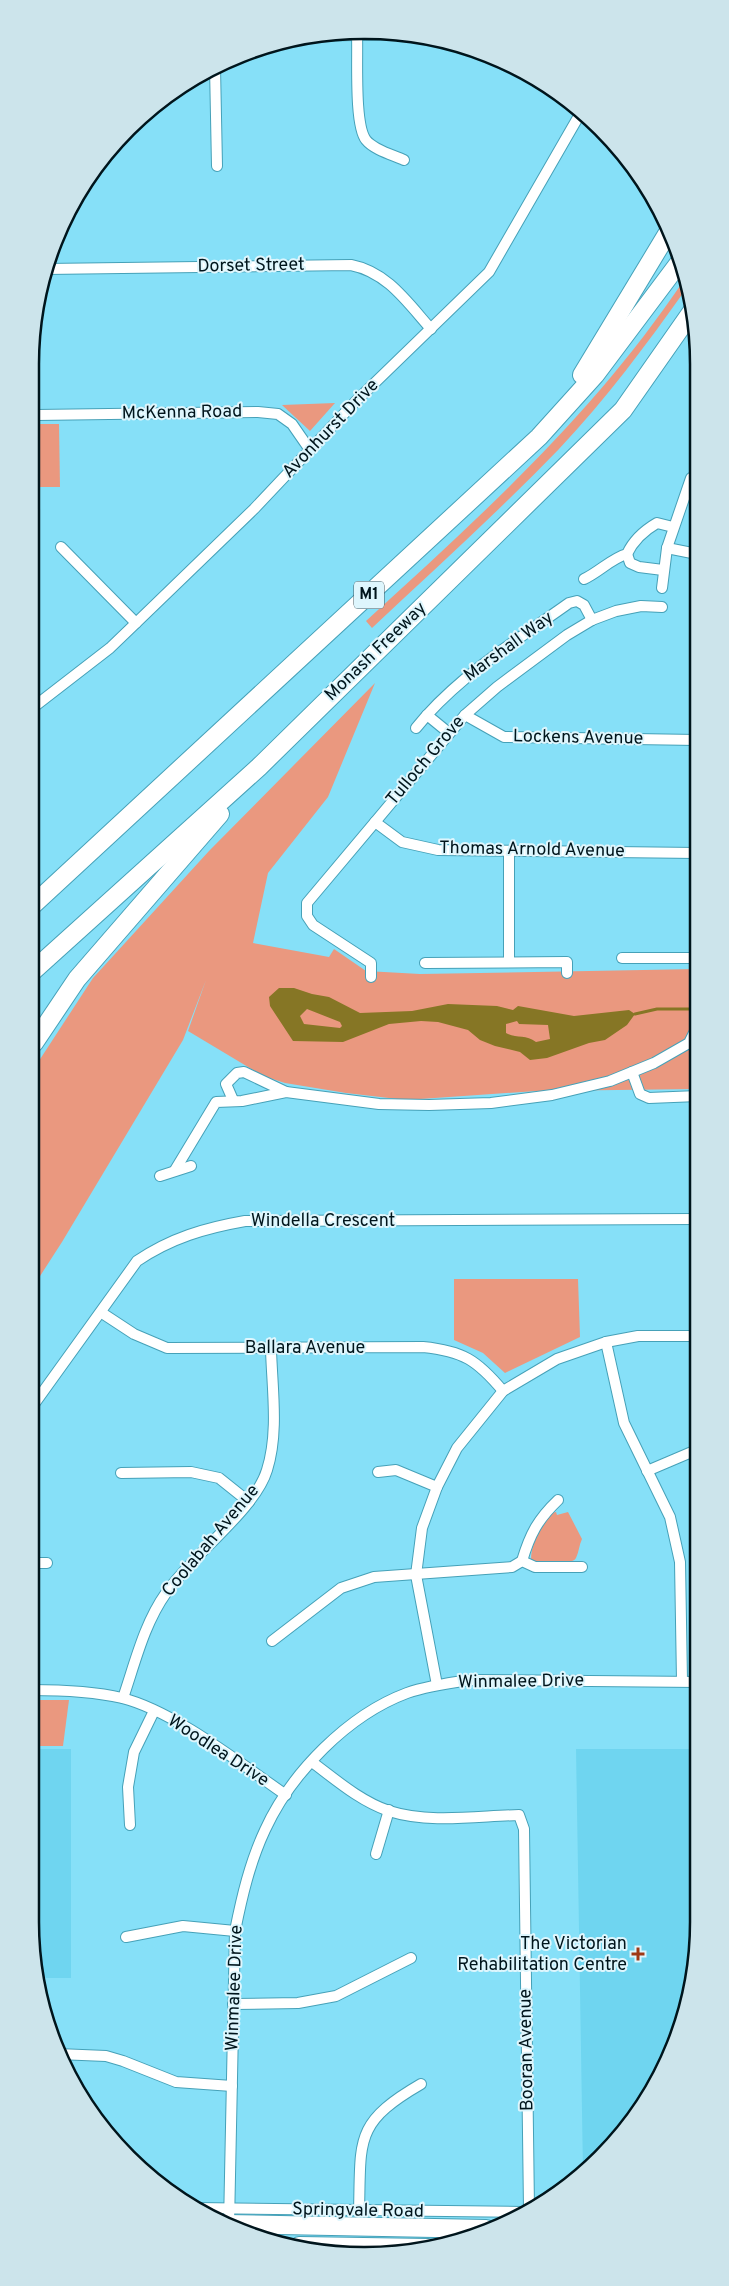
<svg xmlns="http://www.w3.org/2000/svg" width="729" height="2286" viewBox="0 0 729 2286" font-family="Overpass,sans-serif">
	<rect width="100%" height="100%" fill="#86e0f8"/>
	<g fill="#6fd5f0">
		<polygon points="31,1749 71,1749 71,1978 36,1978 30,1921"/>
		<polygon points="576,1749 699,1749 699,1921 693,1987 674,2049 643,2107 601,2158 583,2172"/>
	</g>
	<g fill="#ea987f">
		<path d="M684 280 686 289C647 344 606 399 559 449 499 511 435 569 372 628L366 621C484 513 594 414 684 280Z"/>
		<polygon points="335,403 310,431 282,405"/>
		<polygon points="36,424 59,424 60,487 36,487"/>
		<polygon points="375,683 328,797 268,873 253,943 329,957 334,949 366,971 420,974 697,969 697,1089 537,1091 406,1100 346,1093 285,1083 263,1076 188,1031 206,980 183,1040 62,1242 33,1287 33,1070 93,978 209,851"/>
		<polygon points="454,1279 578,1279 580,1337 505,1373 483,1353 454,1340"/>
		<path d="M556 1512 557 1515 568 1512 582 1539C579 1545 579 1552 576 1558 572 1566 538 1564 531 1560 531 1542 541 1528 551 1513Z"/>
		<polygon points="31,1700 69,1700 63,1746 31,1746"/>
	</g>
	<path fill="#867625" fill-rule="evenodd" d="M279 988H294L312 994 329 997 360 1013 412 1011 448 1004 497 1006 513 1010 518 1006 574 1016 629 1010 635 1014 627 1025 605 1040 589 1043 547 1058 530 1060 520 1052 495 1046 480 1040 468 1030 438 1022 421 1021 389 1024 343 1042 293 1041 270 1006 269 997ZM307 1009 340 1022 342 1026 340 1028 304 1024 300 1016ZM517 1021 519 1024 548 1025 550 1039 536 1042C526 1034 516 1039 506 1033V1024Z"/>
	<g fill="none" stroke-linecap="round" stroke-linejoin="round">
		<polyline stroke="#867625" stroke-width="3" points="635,1014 657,1009 693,1009"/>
		<g stroke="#46a1b8" stroke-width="12">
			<g id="street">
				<path d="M357 35C358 57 354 125 366 140 374 150 393 155 404 160"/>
				<polyline points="305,36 405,34"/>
				<polyline points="215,67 217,166"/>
				<path d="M46 269 351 265C387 272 407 302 431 329"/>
				<polyline points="36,415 258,412 278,414 292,424 310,450"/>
				<polyline points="61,547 136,623"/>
				<polyline points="667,548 697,554"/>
				<polyline points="627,554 630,563 639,567 663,570"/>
				<path d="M584 579C599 572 612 558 627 554 633 541 645 530 657 523L673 527"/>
				<polyline points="662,588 667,548 691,478"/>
				<polyline points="35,706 110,648 136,623 254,509 356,401 489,272 580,114"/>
				<polyline points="465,715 504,737 697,740"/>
				<polyline points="416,728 427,715"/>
				<path d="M449 733 427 715C468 670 520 638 569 603L577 601 584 605 592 620"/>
				<polyline points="375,822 402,842 438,850 697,853"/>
				<polyline points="622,958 697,958"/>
				<polyline points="509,961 509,851"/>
				<polyline points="425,963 567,962 567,973"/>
				<polyline points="371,977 371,963 313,925 307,916 307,903 465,715 497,687 567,635 592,620 616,611 641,606 662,607"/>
				<polyline points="632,1072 640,1094 649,1098 698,1096"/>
				<polyline points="233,1100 226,1084 237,1073 244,1072 286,1092"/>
				<polyline points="175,1170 216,1102 242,1101 286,1092 379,1104 429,1105 491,1103 552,1095 610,1081 654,1063 689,1043 697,1027"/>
				<polyline points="160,1176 191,1166"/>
				<path d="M102 1313 134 1334 167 1348 423 1347C463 1351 477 1360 503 1391"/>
				<polyline points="606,1342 624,1423 670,1517 680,1562 682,1681"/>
				<path d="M32 1407 137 1261C171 1238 205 1228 245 1221L698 1219"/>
				<polyline points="647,1471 694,1451"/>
				<polyline points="378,1472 396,1470 437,1487"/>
				<polyline points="121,1473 191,1472 219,1478 249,1502"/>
				<path d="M522 1561C530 1534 538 1519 558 1500"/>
				<polyline points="31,1563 47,1563"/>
				<polyline points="272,1641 341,1588 374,1577 512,1567 522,1561 535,1567 582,1567"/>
				<polyline points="437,1685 416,1575 422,1528 437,1487 457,1448 503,1391 557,1359 606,1342 638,1336 698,1336"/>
				<path d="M31 1690C61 1690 92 1691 122 1698 174 1711 241 1764 286 1795"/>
				<path d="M123 1698C135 1663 144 1624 166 1593 191 1556 255 1510 267 1470 279 1432 272 1388 271 1349"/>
				<path d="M312 1762C336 1780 360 1801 389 1811 430 1824 477 1816 519 1815L524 1829 529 2209"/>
				<polyline points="130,1825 128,1787 134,1752 154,1711"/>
				<polyline points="376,1854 389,1810"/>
				<polyline points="126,1937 183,1926 235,1931"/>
				<polyline points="233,2004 298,2003 336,1996 411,1958"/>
				<polyline points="58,2054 106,2056 123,2061 176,2082 232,2086"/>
				<polyline points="195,2208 522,2212"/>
				<path d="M359 2211C361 2139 354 2123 421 2084"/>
				<path d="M229 2225 235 1931C242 1896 250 1862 265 1830 291 1773 348 1715 407 1693 427 1686 449 1683 470 1680L699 1682"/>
			</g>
		</g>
		<g stroke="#46a1b8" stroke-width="20">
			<g id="highway">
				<polyline points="582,375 669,231"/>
				<polyline points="34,904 539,437 595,375 679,263"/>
				<polyline points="34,970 259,767 623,410 693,310"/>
				<polyline points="34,1043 77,979 220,814"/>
				<polyline points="226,2224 486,2229"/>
				<polyline points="299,2246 428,2248"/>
			</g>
		</g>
		<use href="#street" stroke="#fff" stroke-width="10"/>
		<use href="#highway" stroke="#fff" stroke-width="18"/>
	</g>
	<path fill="#9f3816" stroke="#def6fd" stroke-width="2" d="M635.5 1946.5h5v5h5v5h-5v5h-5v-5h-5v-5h5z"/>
	<g text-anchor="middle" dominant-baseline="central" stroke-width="4" stroke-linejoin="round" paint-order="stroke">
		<rect fill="#def6fd" stroke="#435860" stroke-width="1" x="354" y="581.5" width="30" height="27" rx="4"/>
		<g font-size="16" font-weight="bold" fill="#00151c">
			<text x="369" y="595">M1</text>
		</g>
		<g font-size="18" fill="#00151c" stroke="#def6fd">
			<text transform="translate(251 266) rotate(-1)">Dorset Street</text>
			<text transform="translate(182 413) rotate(-1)">McKenna Road</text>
			<text transform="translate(331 429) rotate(-46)">Avonhurst Drive</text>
			<text transform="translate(509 647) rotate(-36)">Marshall Way</text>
			<text transform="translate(376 652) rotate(-44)">Monash Freeway</text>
			<text transform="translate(578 738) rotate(1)">Lockens Avenue</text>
			<text transform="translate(426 761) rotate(-50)">Tulloch Grove</text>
			<text transform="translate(532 850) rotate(1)">Thomas Arnold Avenue</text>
			<text x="323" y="1221">Windella Crescent</text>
			<text x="305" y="1348">Ballara Avenue</text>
			<text transform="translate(211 1541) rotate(-50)">Coolabah Avenue</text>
			<text transform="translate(521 1682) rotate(-1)">Winmalee Drive</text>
			<text transform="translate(218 1751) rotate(33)">Woodlea Drive</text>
			<text transform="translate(235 1988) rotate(-88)">Winmalee Drive</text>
			<text transform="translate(527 2050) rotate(-91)">Booran Avenue</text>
			<text transform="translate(358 2211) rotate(1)">Springvale Road</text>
		</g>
		<g font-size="18" fill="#00151c" stroke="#def6fd" text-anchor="end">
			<text x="627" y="1944">The Victorian<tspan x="627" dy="21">Rehabilitation Centre</tspan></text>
		</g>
	</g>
	<path d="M0 0H729V2286H0ZM364 39H365A325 325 0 0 1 690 364V1922A325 325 0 0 1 365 2247H364A325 325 0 0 1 39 1922V364A325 325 0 0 1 364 39Z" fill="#cce4eb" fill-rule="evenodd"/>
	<path fill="none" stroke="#00151c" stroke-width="2.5" d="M364 39H365A325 325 0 0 1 690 364V1922A325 325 0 0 1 365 2247H364A325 325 0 0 1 39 1922V364A325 325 0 0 1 364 39Z"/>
</svg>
